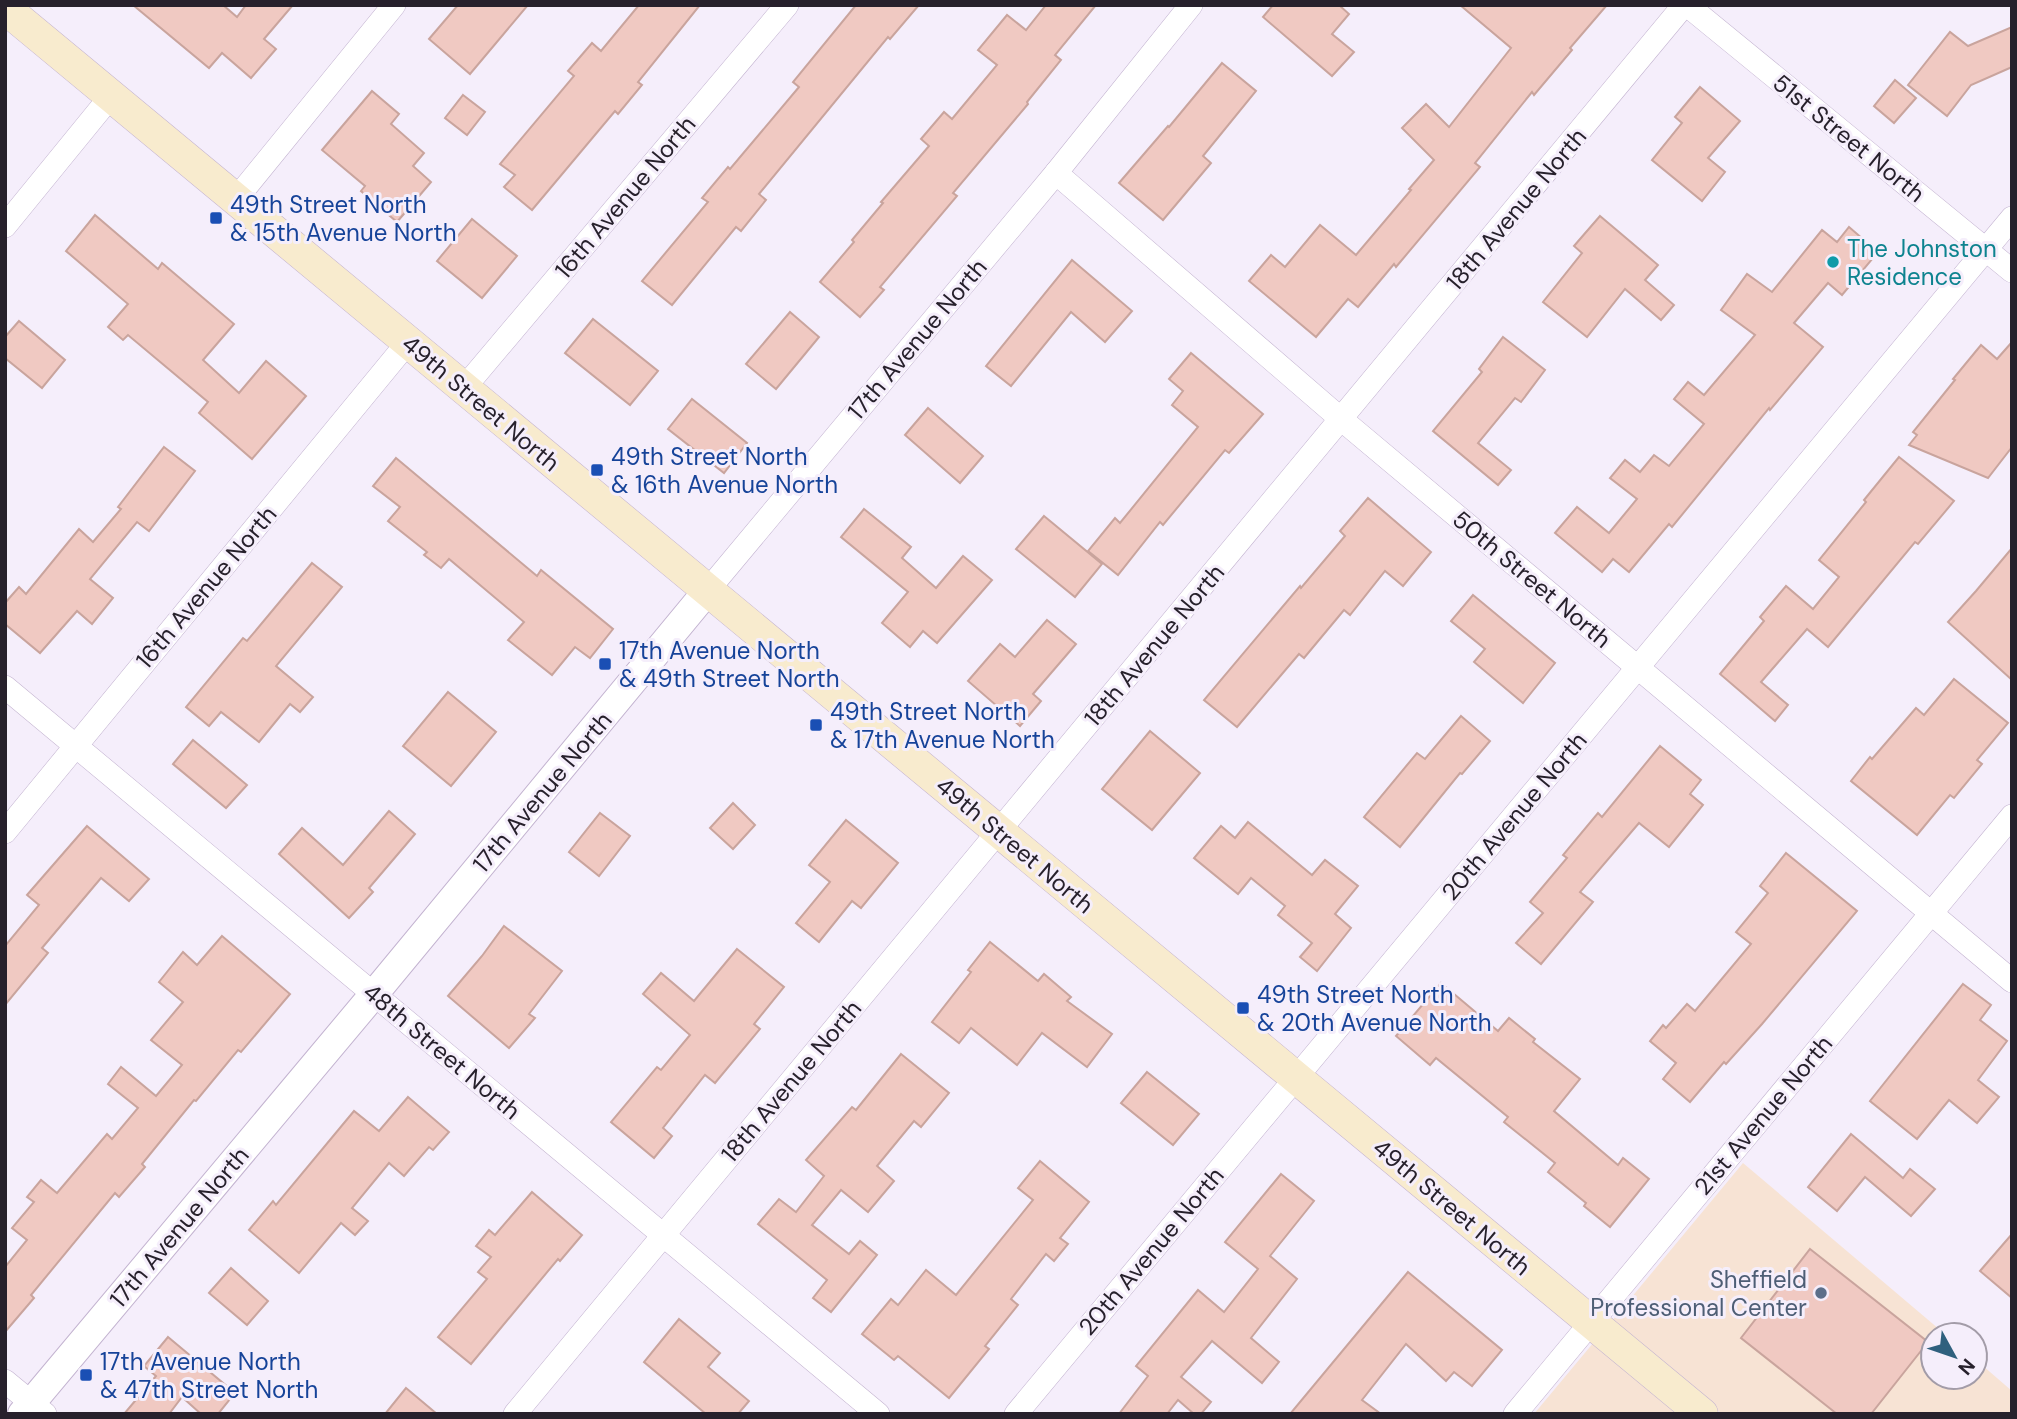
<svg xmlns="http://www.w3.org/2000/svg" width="2017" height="1419" viewBox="0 0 2017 1419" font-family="'DM Sans',sans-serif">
	<rect width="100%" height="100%" fill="#f5eefb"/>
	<g fill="#f7e3d4">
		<polygon points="1743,1163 1946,1335 1933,1335 1933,1377 1975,1377 1975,1359 2012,1391 2012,1414 1722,1414 1611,1322"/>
		<polygon points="1594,1342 1681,1414 1534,1414"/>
	</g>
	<g fill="#f0c9c2" stroke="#c9a49d" stroke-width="2">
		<polygon points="133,5 223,5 237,17 246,5 293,5 264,39 276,49 251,78 222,53 209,68"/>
		<polygon points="458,5 528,5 470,74 429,39"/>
		<polygon points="639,5 700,5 638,82 642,85 618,114 615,111 532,210 504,187 515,175 500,164 574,76 568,71 592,43 601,51"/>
		<polygon points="856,5 919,5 890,39 888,37 759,194 766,200 741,231 736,227 672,305 642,281 708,202 702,198 728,167 730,169 799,87 793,82"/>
		<polygon points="1046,5 1096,5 1055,55 1061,60 1027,102 1028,104 953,193 957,196 880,287 884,290 860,317 820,282 854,242 852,240 883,203 881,202 929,146 921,139 944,112 952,119 997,65 978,50 1007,15 1026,30"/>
		<polygon points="1273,5 1339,5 1349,14 1332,34 1354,52 1332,76 1263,17"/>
		<polygon points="1460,5 1607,5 1570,48 1572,50 1534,95 1532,92 1475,163 1480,167 1396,267 1394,264 1358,307 1348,299 1316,337 1249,281 1271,255 1285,267 1320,225 1356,255 1411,190 1409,189 1434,160 1402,128 1426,104 1449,127 1511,48"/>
		<polygon points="2012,27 2012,67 1971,85 1947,116 1908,85 1950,32 1968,46"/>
		<polygon points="1222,63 1256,91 1203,156 1211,163 1163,220 1119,183 1168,126 1169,127"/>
		<polygon points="1895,80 1916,98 1894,123 1874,106"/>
		<polygon points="1700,87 1740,121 1708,158 1725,172 1702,201 1652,160 1682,123 1675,117"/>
		<polygon points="372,91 399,114 391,124 424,153 413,166 431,182 397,222 361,191 365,186 322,150"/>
		<polygon points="463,95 485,112 467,135 445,118"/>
		<polygon points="95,215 158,269 162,263 234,324 203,360 239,393 266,361 306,396 252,459 199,413 208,402 128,335 123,340 108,327 128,304 66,251"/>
		<polygon points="1600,216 1658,265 1645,280 1674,305 1661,320 1625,289 1587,337 1543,302 1582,253 1574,246"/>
		<polygon points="472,219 517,256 482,298 437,261"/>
		<polygon points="1849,227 1878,252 1842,295 1828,283 1794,323 1823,347 1770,410 1769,408 1672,527 1669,524 1629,572 1613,559 1602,572 1555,533 1577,507 1609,533 1637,499 1610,478 1625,460 1640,472 1654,455 1669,466 1704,424 1674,399 1688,382 1704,395 1755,335 1721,310 1747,274 1772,292 1822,230 1837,242"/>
		<polygon points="1072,260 1132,311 1105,342 1071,312 1011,386 986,366"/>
		<polygon points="790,312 819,337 776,389 746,364"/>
		<polygon points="593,319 658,371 630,405 565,353"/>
		<polygon points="19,321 65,360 42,388 5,358 5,337"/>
		<polygon points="1503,337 1545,370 1521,402 1515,398 1478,443 1511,470 1498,485 1433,431 1482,372 1479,369"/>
		<polygon points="2012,342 2012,447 1988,478 1909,445 1917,435 1913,432 1955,380 1953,379 1981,345 1997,359"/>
		<polygon points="1191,353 1263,414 1229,453 1225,450 1163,525 1160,522 1118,575 1088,551 1115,518 1120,523 1198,427 1172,405 1183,391 1169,379"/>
		<polygon points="692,399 747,443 724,473 668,429"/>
		<polygon points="928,408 983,456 960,483 905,435"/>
		<polygon points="164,447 195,471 149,531 137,522 90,579 113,598 92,624 77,611 40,653 5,624 5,603 19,587 26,594 79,529 93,542 121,509 118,507"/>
		<polygon points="1899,457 1954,501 1918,544 1915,542 1828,647 1807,629 1761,682 1788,705 1775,721 1720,674 1764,621 1760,617 1786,586 1813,609 1839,577 1819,560 1866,502 1864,500"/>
		<polygon points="396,458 537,576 541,570 613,629 590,658 575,647 552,675 508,640 524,622 449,559 441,568 424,555 427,552 388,521 400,507 373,486"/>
		<polygon points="1368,498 1431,552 1403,586 1385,571 1350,615 1344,610 1304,658 1299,654 1237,727 1204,700 1300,586 1301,588 1345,536 1340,531"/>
		<polygon points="864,509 911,547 902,558 936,588 963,556 992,580 937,643 923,631 910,647 882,623 908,592 841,537"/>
		<polygon points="1044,516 1102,564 1075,597 1016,549"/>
		<polygon points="2012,548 2012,680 1948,622 1976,591"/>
		<polygon points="312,563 342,587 276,666 313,697 300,712 290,704 259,742 221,712 209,726 186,707 243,638 247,641"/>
		<polygon points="1473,595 1555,663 1523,703 1474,662 1485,649 1451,621"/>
		<polygon points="1047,620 1076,644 1033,694 1041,701 1020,726 968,681 1000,644 1015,657"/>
		<polygon points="1954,679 2008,723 1977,760 1982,764 1954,798 1950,795 1917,835 1851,781 1870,757 1872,759 1916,708 1924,715"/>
		<polygon points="448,692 496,732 451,786 403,746"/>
		<polygon points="1461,716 1490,741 1462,774 1460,773 1400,847 1364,817 1417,753 1425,759"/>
		<polygon points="1150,731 1200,773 1152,830 1102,789"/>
		<polygon points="193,740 247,785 226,808 173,764"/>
		<polygon points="1660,746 1701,780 1690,794 1703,805 1669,847 1639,823 1580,892 1593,902 1541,964 1516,943 1543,913 1530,902 1567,858 1563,855 1598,813 1602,817"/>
		<polygon points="733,803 755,825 733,849 710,828"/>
		<polygon points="389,811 415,834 369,888 373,892 349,918 279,854 302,828 343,865"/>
		<polygon points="600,813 630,836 599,876 569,852"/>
		<polygon points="846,820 898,863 861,908 852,901 819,942 796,923 830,882 809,865"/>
		<polygon points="1248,822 1312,875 1325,860 1358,886 1335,914 1351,928 1317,971 1300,957 1312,943 1278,915 1285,906 1251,878 1238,894 1194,858 1221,826 1235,838"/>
		<polygon points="87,826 149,879 129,901 101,878 42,948 48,953 5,1005 5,946 39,905 27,895"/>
		<polygon points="1786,853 1857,911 1762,1024 1726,1064 1724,1062 1690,1102 1663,1079 1676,1063 1650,1041 1663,1025 1666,1028 1687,1004 1695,1011 1751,944 1736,932 1768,893 1760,886"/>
		<polygon points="504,926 562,971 529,1014 535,1018 509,1048 448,996 482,956"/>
		<polygon points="222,936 290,994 241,1052 238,1050 196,1101 194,1100 142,1164 145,1167 119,1197 115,1193 31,1295 34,1298 5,1332 5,1267 27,1240 12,1228 34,1202 27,1197 41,1180 57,1193 107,1134 112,1139 138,1108 108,1084 121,1067 156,1096 182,1065 151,1040 183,1002 159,982 183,952 197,965"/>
		<polygon points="990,942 1038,981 1044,974 1071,997 1067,1001 1112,1034 1087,1067 1042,1033 1017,1065 971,1028 959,1043 932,1022 971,972 968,970"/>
		<polygon points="737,949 784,987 754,1024 760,1029 715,1083 705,1075 663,1128 672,1136 654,1158 611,1122 657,1067 661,1070 690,1035 643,994 661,973 694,1001"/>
		<polygon points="1441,983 1498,1031 1509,1018 1535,1039 1533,1042 1580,1079 1554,1111 1618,1165 1623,1158 1649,1179 1610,1227 1584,1206 1586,1203 1548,1172 1555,1163 1504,1122 1508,1117 1436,1058 1430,1065 1396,1036"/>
		<polygon points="1963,984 1991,1005 1980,1020 2007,1041 1978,1080 1999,1097 1977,1123 1949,1100 1917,1139 1870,1101"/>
		<polygon points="901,1054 949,1093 921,1127 914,1121 877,1166 894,1181 868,1212 841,1190 812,1225 849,1254 860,1241 877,1255 831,1312 813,1298 827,1280 758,1224 779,1199 796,1212 824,1176 806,1160 852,1107 856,1110"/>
		<polygon points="1147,1072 1199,1114 1173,1145 1121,1103"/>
		<polygon points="408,1097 449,1132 433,1150 429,1147 404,1176 389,1163 352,1208 368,1221 355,1235 341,1223 299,1273 249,1230 273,1201 276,1205 354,1111 379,1131"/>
		<polygon points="1851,1134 1903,1178 1910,1169 1935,1189 1911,1216 1865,1177 1837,1211 1808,1187"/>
		<polygon points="1040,1161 1089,1202 1060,1238 1068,1244 1054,1261 1046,1254 1011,1299 1018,1305 985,1346 989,1349 949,1398 898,1356 894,1360 862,1334 891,1299 898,1305 926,1270 956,1295 1033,1200 1018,1188"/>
		<polygon points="1281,1174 1314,1201 1270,1256 1297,1279 1251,1338 1279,1362 1262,1383 1212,1341 1181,1377 1211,1402 1201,1414 1194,1414 1178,1400 1167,1414 1119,1414 1148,1376 1136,1366 1198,1290 1224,1312 1258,1269 1225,1242"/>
		<polygon points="532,1192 582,1235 560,1261 558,1259 471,1364 438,1337 487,1279 478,1272 491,1257 476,1246 489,1230 495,1235"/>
		<polygon points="2012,1234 2012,1298 1980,1271"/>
		<polygon points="1810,1249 1928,1342 1871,1414 1837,1414 1741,1338"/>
		<polygon points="231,1268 268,1301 247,1325 209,1293"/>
		<polygon points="1408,1272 1502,1350 1472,1386 1454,1372 1446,1381 1406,1344 1362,1400 1381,1414 1290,1414"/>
		<polygon points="679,1319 720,1353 708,1367 749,1401 738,1414 706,1414 644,1362"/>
		<polygon points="168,1337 235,1393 218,1414 201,1414 182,1397 169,1414 124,1414 156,1376 144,1366"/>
		<polygon points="406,1388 437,1414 385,1414"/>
	</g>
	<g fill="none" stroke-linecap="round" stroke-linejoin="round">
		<g stroke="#c3b3d0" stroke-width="24">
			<g id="minor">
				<polyline points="1687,5 2012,271"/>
				<polyline points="1056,173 1341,419 2012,981"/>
				<polyline points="236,199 394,5"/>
				<polyline points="5,226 111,96"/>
				<polyline points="464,388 787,5"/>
				<polyline points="708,590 1056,173 1191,5"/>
				<polyline points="5,687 878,1414"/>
				<polyline points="5,832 408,342"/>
				<polyline points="5,1381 45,1414"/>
				<polyline points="515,1414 1684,5"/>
				<polyline points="1016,1414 2012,218"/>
				<polyline points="1515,1414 2012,816"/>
			</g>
		</g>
		<g stroke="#c3b3d0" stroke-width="30">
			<polyline id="tertiary" points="22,1414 374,994 708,590"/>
		</g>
		<g stroke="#c3b3d0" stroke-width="33">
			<polyline id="secondary" points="5,8 1702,1414"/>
		</g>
		<use href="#minor" stroke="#fff" stroke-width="23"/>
		<use href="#tertiary" stroke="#fff" stroke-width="28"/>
		<use href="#secondary" stroke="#f8ebce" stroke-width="32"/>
	</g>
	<g fill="#1a4fb4" stroke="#f5eefb" stroke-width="2.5">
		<rect x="209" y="211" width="14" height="14" rx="3.5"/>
		<rect x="590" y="463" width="14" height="14" rx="3.5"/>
		<rect x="598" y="657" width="14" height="14" rx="3.5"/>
		<rect x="809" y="718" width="14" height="14" rx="3.5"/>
		<rect x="1236" y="1001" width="14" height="14" rx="3.5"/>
		<rect x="79" y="1368" width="14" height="14" rx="3.5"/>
	</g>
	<circle fill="#0f9aa8" stroke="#f5eefb" stroke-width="2.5" cx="1833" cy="262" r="7"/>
	<circle fill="#5c6f8a" stroke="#f5eefb" stroke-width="2.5" cx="1821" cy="1293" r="7"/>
	<g text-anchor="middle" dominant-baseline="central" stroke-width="6" stroke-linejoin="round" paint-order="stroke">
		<g font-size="24" fill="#27212c" stroke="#f5eefb">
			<text transform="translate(1849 138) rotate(39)">51st Street North</text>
			<text transform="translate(625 197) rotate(-50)">16th Avenue North</text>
			<text transform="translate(1516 209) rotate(-50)">18th Avenue North</text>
			<text transform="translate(917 339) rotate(-50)">17th Avenue North</text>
			<text transform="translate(481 403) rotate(40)">49th Street North</text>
			<text transform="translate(1532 579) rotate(40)">50th Street North</text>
			<text transform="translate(206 587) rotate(-50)">16th Avenue North</text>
			<text transform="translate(1154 645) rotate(-50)">18th Avenue North</text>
			<text transform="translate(542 792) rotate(-50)">17th Avenue North</text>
			<text transform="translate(1514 816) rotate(-50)">20th Avenue North</text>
			<text transform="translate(1015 845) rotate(40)">49th Street North</text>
			<text transform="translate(442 1051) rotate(40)">48th Street North</text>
			<text transform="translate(791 1081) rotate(-50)">18th Avenue North</text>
			<text transform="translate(1763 1115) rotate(-50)">21st Avenue North</text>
			<text transform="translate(1452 1207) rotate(40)">49th Street North</text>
			<text transform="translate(179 1227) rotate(-50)">17th Avenue North</text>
			<text transform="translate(1151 1251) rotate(-50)">20th Avenue North</text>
		</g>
		<g font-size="24" fill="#164399" stroke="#f5eefb" text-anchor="start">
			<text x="230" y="204">49th Street North<tspan x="230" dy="28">&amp; 15th Avenue North</tspan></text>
			<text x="611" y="456">49th Street North<tspan x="611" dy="28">&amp; 16th Avenue North</tspan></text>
			<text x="619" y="650">17th Avenue North<tspan x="619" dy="28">&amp; 49th Street North</tspan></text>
			<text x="830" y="711">49th Street North<tspan x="830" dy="28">&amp; 17th Avenue North</tspan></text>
			<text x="1257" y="994">49th Street North<tspan x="1257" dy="28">&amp; 20th Avenue North</tspan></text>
			<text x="100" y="1361">17th Avenue North<tspan x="100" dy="28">&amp; 47th Street North</tspan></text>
		</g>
		<g font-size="24" fill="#0d838f" stroke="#f5eefb" text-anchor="start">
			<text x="1847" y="248">The Johnston<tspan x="1847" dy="28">Residence</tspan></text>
		</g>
		<g font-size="24" fill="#4e5e75" stroke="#f5eefb" text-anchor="end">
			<text x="1807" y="1279">Sheffield<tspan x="1807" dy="28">Professional Center</tspan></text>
		</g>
	</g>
	<rect width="2017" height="1419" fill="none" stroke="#27212c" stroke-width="14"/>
	<g transform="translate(1954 1356) rotate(130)"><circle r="33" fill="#f5eefb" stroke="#a39ca8" stroke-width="2"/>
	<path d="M0-5L12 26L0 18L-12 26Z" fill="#2f607e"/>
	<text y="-10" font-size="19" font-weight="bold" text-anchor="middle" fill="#27212c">N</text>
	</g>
</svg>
